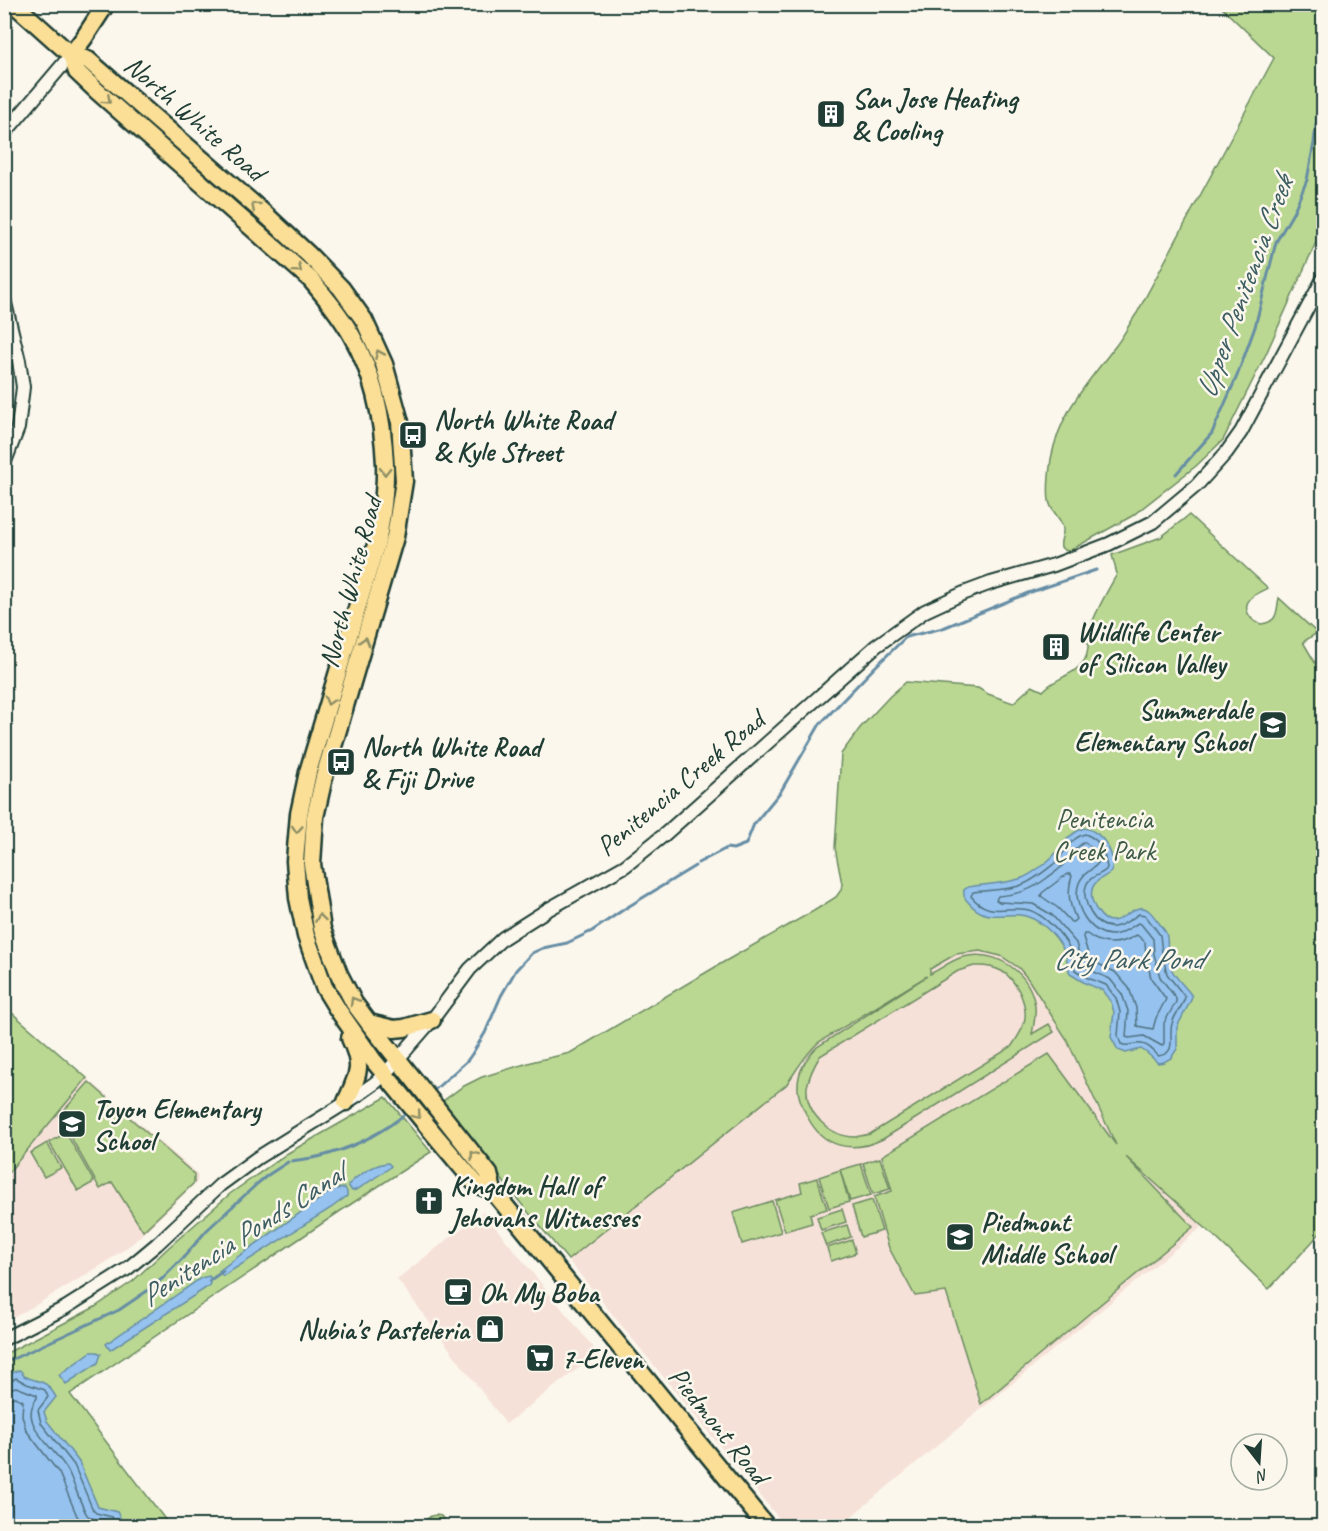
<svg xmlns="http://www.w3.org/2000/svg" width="1328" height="1531" viewBox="0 0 1328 1531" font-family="Caveat,sans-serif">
	<rect width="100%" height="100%" fill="#fbf7ec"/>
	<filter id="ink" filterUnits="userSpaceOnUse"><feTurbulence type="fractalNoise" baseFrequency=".0167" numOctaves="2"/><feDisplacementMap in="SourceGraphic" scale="12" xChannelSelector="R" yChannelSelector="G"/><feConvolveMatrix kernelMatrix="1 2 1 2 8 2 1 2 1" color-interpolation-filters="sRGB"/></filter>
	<g filter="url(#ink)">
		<g fill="#f6e1d8">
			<polygon points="972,951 987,951 1001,956 1014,963 1024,973 1066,1038 1117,1149 1203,1226 840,1526 785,1526 568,1260 786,1085 801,1066 808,1053 819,1042 930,974 930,969 936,964 956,954"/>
			<polygon points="4,1006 194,1171 198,1175 198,1178 197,1182 133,1243 102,1265 34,1306 5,1322"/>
			<polygon points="483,1212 598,1353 506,1424 397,1279"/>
		</g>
		<g fill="#bad891" stroke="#6c8a62" stroke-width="1.5" fill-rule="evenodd">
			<path d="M1219 5H1323V230L1317 240 1266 354 1223 440 1196 466 1132 516 1069 551 1064 550 1061 547C1059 539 1066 533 1062 525 1059 516 1051 511 1049 501 1047 487 1049 473 1051 459 1060 412 1086 385 1114 348 1123 337 1129 324 1137 313L1274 58Z"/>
			<path d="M1189 515 1268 588C1263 591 1255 594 1251 598 1241 608 1250 621 1261 624 1279 622 1276 611 1279 598L1317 633 1303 642 1324 678 1323 1230 1269 1289 1212 1234 1126 1157 1193 1227 981 1404 946 1292 915 1296 889 1248 874 1197 892 1191 882 1156 1049 1054 1116 1145 1066 1038 1028 979 1019 968 1001 956 980 951 956 954 930 969V974C941 969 951 960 963 957 997 949 1030 972 1035 1006 1036 1016 1034 1024 1032 1034L1049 1024 1054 1032 883 1139C852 1154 823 1148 807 1116 803 1108 798 1098 798 1089 797 1073 806 1058 817 1047L927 976 819 1042C805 1054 797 1070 786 1085L568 1260 509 1189 443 1101 462 1087 482 1077 535 1061 570 1053 722 963 817 909 836 897 841 890 842 884 835 848 841 754 860 728 890 696 906 682 978 688 988 694 1013 703 1032 686 1043 691C1054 678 1074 676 1084 661 1091 651 1086 640 1090 629 1096 610 1107 592 1117 574L1112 555 1161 537ZM974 966C997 965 1010 972 1020 993 1023 1000 1026 1009 1025 1017 1024 1028 1017 1038 1011 1047L870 1134C865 1135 860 1136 855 1137 830 1137 805 1113 807 1087 809 1075 814 1066 820 1056L958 971Z"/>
			<polygon points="4,1006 87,1078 9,1172 5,1174"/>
			<polygon points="89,1082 194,1174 194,1183 143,1231 112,1182 100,1189 59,1116"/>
			<polygon points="386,1097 431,1152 342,1210 70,1394 170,1526 5,1526 5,1354 95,1307 133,1281 169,1247 231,1193 288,1153"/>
			<polygon points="66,1133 94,1182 78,1191 49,1142"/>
			<polygon points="47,1143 61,1168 44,1177 30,1153"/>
			<polygon points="880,1158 890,1189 873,1194 863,1163"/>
			<polygon points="861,1164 871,1195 850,1201 840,1170"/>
			<polygon points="840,1170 849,1202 829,1208 819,1177"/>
			<polygon points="817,1178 827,1209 810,1214 812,1223 785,1231 775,1200 802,1192 800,1183"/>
			<polygon points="872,1200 882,1231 861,1237 852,1206"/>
			<polygon points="772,1201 781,1232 742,1244 733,1213"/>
			<polygon points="842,1209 846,1222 821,1230 817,1217"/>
			<polygon points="847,1225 851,1237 826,1246 821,1233"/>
			<polygon points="852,1240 856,1253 831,1261 827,1248"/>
			<polygon points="436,1515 441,1516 449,1526 418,1526 431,1516"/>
		</g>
		<g fill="#96c2f0" stroke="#668da5" stroke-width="1.5">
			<path d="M1084 828C1102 831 1117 854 1111 872 1105 877 1093 881 1092 890 1090 898 1093 905 1098 912 1116 939 1133 896 1149 911 1152 913 1165 931 1166 933 1168 939 1167 945 1168 952 1168 957 1170 965 1172 970 1176 979 1186 987 1192 996L1191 1000 1177 1027V1049L1171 1058 1164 1062 1158 1063 1147 1053 1141 1049 1126 1053 1118 1050 1111 1037 1114 1012 1111 1002 1102 990 1085 983 1070 974C1067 966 1068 958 1064 951 1058 938 1044 923 1031 918 1009 908 989 926 969 903 965 899 963 896 964 890L968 887C985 884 1003 884 1019 879 1030 876 1042 866 1050 859 1064 847 1065 835 1084 828Z"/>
			<path d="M388 1163 391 1166 388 1169 358 1189 352 1191 348 1185C358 1175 374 1164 388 1163Z"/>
			<polygon points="345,1188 347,1192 347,1196 331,1208 223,1276 219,1271 236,1258 334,1189"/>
			<polygon points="209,1276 211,1279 209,1286 110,1350 106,1344 201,1278"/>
			<polygon points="91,1352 97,1352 101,1354 98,1363 66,1384 59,1375"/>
			<path d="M19 1370 21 1371 24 1376C43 1385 44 1377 56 1397L44 1412 47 1421 79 1462 98 1507 117 1512 125 1526H5V1382L7 1375Z"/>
		</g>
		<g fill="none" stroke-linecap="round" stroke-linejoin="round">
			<g stroke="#4f727f" stroke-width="1.5">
				<path d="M1085 834C1096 838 1103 847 1105 858 1105 860 1107 866 1107 868 1104 875 1089 875 1086 886 1081 902 1095 929 1114 927 1123 926 1131 919 1139 914L1145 915 1160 935 1162 953 1167 974 1185 997C1183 1007 1174 1014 1172 1024 1168 1036 1178 1054 1158 1056 1154 1051 1149 1045 1142 1044 1134 1042 1129 1048 1121 1044L1118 1036 1120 1012 1116 998 1106 985 1088 978 1075 970C1073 962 1073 954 1069 947 1062 934 1046 917 1032 911 1009 903 990 920 971 896L973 892C988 890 1005 890 1019 886 1032 882 1045 871 1055 863 1065 853 1070 838 1085 834Z"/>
				<path d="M1085 842 1094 850 1098 863C1093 870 1083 872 1079 883 1071 904 1090 936 1113 935 1123 934 1130 928 1138 923L1141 924 1153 939 1154 954 1160 977 1176 998V1002L1164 1023V1043L1162 1046 1144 1036 1129 1038 1126 1037 1128 1011 1122 994 1110 979 1092 971 1082 965 1076 943 1052 915 1033 904 999 902 996 900 998 896C1019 894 1030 891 1047 878 1052 874 1058 871 1062 866 1070 858 1074 847 1085 842Z"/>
				<path d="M1067 874H1070L1072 876C1067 892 1069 904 1076 919L1073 922H1071L1058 908 1041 896 1042 893Z"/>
				<path d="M1084 934H1087C1103 947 1120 945 1137 935L1145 942 1146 956 1151 978 1166 999 1156 1018 1153 1029 1137 1026 1136 1008 1129 988 1115 972 1090 960 1083 937Z"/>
				<polyline points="4,1382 9,1382 16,1378 27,1384 45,1390 48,1397 38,1410 41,1423 74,1465 93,1510 96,1513 112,1517 117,1526"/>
				<path d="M4 1390 16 1387 37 1395V1398C16 1424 57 1449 68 1471 75 1485 79 1501 87 1515 93 1521 104 1520 108 1526"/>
				<polyline points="4,1399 15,1397 23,1401 22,1415 26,1430 59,1473 77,1516 86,1526"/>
			</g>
			<g stroke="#668da5" stroke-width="3">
				<polyline points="1176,474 1212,433 1237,376 1255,327 1276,242 1293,213 1307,180 1314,143 1318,108 1324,101"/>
				<polyline points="698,863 727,848 733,849 746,844 754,824 781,791 820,724 875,667 906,637 943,628 1028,593 1096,570"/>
				<polyline points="431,1093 467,1061 472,1054 485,1033 501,996 516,970 532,953 543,948 567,943 592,931 626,908 695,866"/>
				<path d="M292 1161C304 1159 317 1158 329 1154 356 1146 386 1131 407 1112"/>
				<polyline points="209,1281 223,1271"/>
				<polyline points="4,1363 119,1310 147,1291 163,1278 183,1258 207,1230 258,1183 268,1175 288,1162"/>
			</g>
			<g stroke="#1f3d34" stroke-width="16">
				<g id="minor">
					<polyline points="4,134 71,55"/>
					<polyline points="4,299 19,361 23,387 18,428 4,464"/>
					<polyline points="4,1339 65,1308 127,1269 157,1244 220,1185 257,1158 358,1095 375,1083 385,1074 432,1020 470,969 503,938 547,910 625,866 664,835 876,646 925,611 964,593 991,583 1054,565 1109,544 1153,522 1197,485 1226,453 1241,432 1324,277"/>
				</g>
			</g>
			<g stroke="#1f3d34" stroke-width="21">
				<g id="major">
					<polyline points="14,4 71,55 88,60 266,215 309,255 341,288 364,320 384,364 400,422 404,481 395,537 324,777 315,817 312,864 322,929 339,974 354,1003 369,1023 489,1174 493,1191 766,1526"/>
					<path d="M71 55 77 72 97 91 311 280C326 298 341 316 352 336 374 375 383 420 385 464 386 489 382 514 378 538L308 772 299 814 295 861 298 898 306 936 324 987 338 1010 373 1060 434 1134 476 1184 493 1191"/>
					<polyline points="71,55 84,38 106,4"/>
					<polyline points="369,1023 394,1029 404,1028 432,1020"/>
					<path d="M346 1102C358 1074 364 1068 350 1038"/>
				</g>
			</g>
			<use href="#minor" stroke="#fbf7ec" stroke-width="12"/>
			<use href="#major" stroke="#fbdf96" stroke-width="16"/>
		</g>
		<defs><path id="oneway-chevron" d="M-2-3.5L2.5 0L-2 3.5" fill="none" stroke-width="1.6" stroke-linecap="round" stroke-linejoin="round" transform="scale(1.5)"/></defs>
		<g stroke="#8d8e65">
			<use href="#oneway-chevron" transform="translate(107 100) rotate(42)"/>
			<use href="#oneway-chevron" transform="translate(255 206) rotate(-139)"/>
			<use href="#oneway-chevron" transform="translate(298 269) rotate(40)"/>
			<use href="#oneway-chevron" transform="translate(379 354) rotate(-114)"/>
			<use href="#oneway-chevron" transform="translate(385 471) rotate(91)"/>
			<use href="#oneway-chevron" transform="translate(365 641) rotate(-73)"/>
			<use href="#oneway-chevron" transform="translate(329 701) rotate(106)"/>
			<use href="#oneway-chevron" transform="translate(297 829) rotate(94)"/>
			<use href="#oneway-chevron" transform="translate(320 918) rotate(-99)"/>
			<use href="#oneway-chevron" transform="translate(354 1001) rotate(-121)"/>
			<use href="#oneway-chevron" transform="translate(417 1115) rotate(50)"/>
			<use href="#oneway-chevron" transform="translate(474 1155) rotate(-128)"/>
		</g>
	</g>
	<defs>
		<g id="building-square" transform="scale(1.5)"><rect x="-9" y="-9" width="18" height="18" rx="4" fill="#1f3d34" stroke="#fbf7ec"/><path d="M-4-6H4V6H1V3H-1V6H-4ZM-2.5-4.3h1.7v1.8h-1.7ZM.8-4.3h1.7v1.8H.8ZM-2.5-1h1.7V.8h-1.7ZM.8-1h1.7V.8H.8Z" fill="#fff"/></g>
		<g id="bus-square" transform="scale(1.5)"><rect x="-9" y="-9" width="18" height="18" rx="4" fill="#1f3d34" stroke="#fbf7ec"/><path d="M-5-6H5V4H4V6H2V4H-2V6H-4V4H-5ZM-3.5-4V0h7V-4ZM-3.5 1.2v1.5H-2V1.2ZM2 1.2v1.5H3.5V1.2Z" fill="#fff"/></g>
		<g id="school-square" transform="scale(1.5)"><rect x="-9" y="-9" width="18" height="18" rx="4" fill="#1f3d34" stroke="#fbf7ec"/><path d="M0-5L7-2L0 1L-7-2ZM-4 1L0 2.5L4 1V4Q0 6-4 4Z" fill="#fff"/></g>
		<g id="church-square" transform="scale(1.5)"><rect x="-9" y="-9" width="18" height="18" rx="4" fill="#1f3d34" stroke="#fbf7ec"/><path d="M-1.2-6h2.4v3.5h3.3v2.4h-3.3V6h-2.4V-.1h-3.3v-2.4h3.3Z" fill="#fff"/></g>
		<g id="cafe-square" transform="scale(1.5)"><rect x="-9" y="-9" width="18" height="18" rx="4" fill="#1f3d34" stroke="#fbf7ec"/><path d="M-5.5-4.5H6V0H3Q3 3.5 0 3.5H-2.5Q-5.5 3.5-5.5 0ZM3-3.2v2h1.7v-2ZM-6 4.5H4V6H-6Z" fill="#fff"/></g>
		<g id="shop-square" transform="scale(1.5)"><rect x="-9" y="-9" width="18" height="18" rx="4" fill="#1f3d34" stroke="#fbf7ec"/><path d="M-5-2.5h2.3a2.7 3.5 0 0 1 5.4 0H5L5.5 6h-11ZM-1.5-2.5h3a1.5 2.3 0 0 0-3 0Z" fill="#fff"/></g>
		<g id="supermarket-square" transform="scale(1.5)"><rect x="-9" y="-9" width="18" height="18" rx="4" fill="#1f3d34" stroke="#fbf7ec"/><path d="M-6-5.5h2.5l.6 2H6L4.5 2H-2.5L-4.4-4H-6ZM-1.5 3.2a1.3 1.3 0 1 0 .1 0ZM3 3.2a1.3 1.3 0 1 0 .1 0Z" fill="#fff"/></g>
	</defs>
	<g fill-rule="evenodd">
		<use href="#building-square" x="831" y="114"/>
		<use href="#bus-square" x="413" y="435"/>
		<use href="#building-square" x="1056" y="647"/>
		<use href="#school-square" x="1273" y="725"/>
		<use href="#bus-square" x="341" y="762"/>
		<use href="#school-square" x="72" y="1124"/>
		<use href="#church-square" x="429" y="1201"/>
		<use href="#school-square" x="960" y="1237"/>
		<use href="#cafe-square" x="458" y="1292"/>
		<use href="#shop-square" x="490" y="1329"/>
		<use href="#supermarket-square" x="540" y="1358"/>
	</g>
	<g text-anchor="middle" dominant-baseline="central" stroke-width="5" stroke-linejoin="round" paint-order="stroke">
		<g font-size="28" font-weight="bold" fill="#1f3d34" stroke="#fbf7ec" text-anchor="start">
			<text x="852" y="98">San Jose Heating<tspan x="852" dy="32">&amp; Cooling</tspan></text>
			<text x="434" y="419">North White Road<tspan x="434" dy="32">&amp; Kyle Street</tspan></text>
			<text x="1077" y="631">Wildlife Center<tspan x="1077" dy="32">of Silicon Valley</tspan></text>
			<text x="1252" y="709" text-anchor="end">Summerdale<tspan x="1252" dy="32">Elementary School</tspan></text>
			<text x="362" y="746">North White Road<tspan x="362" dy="32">&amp; Fiji Drive</tspan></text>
			<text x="93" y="1108">Toyon Elementary<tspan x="93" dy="32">School</tspan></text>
			<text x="450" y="1185">Kingdom Hall of<tspan x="450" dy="32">Jehovahs Witnesses</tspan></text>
			<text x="981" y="1221">Piedmont<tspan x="981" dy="32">Middle School</tspan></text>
			<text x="479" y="1292">Oh My Boba</text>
			<text x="469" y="1329" text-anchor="end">Nubia's Pasteleria</text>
			<text x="561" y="1358">7-Eleven</text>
		</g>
		<g font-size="28" fill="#1f3d34" stroke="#fbf7ec">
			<text transform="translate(195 118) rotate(41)">North White Road</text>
			<text transform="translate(350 582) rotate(-75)">North White Road</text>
			<text transform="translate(680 783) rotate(-40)">Penitencia Creek Road</text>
			<text transform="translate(719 1425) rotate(51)">Piedmont Road</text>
		</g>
		<g font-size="28" fill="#3e5c47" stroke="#fbf7ec">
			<text x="1104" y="818">Penitencia<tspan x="1104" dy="32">Creek Park</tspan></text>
		</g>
		<g font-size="30" font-style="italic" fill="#3d5e63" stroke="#fbf7ec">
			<text transform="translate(1244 287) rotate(-70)">Upper Penitencia Creek</text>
			<text x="1128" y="959">City Park Pond</text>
			<text transform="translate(242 1235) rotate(-33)">Penitencia Ponds Canal</text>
		</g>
	</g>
	<rect width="1328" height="1531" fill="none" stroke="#fbf7ec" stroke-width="24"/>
	<rect x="12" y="12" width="1304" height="1507" fill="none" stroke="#1f3d34" stroke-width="2" filter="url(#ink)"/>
	<g transform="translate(1259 1462) rotate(163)"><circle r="28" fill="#fbf7ec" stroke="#a3ada2" stroke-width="1.5"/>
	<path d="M0-4.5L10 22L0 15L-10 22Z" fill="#1f3d34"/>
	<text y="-9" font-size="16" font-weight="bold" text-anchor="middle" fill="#1f3d34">N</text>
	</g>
</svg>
